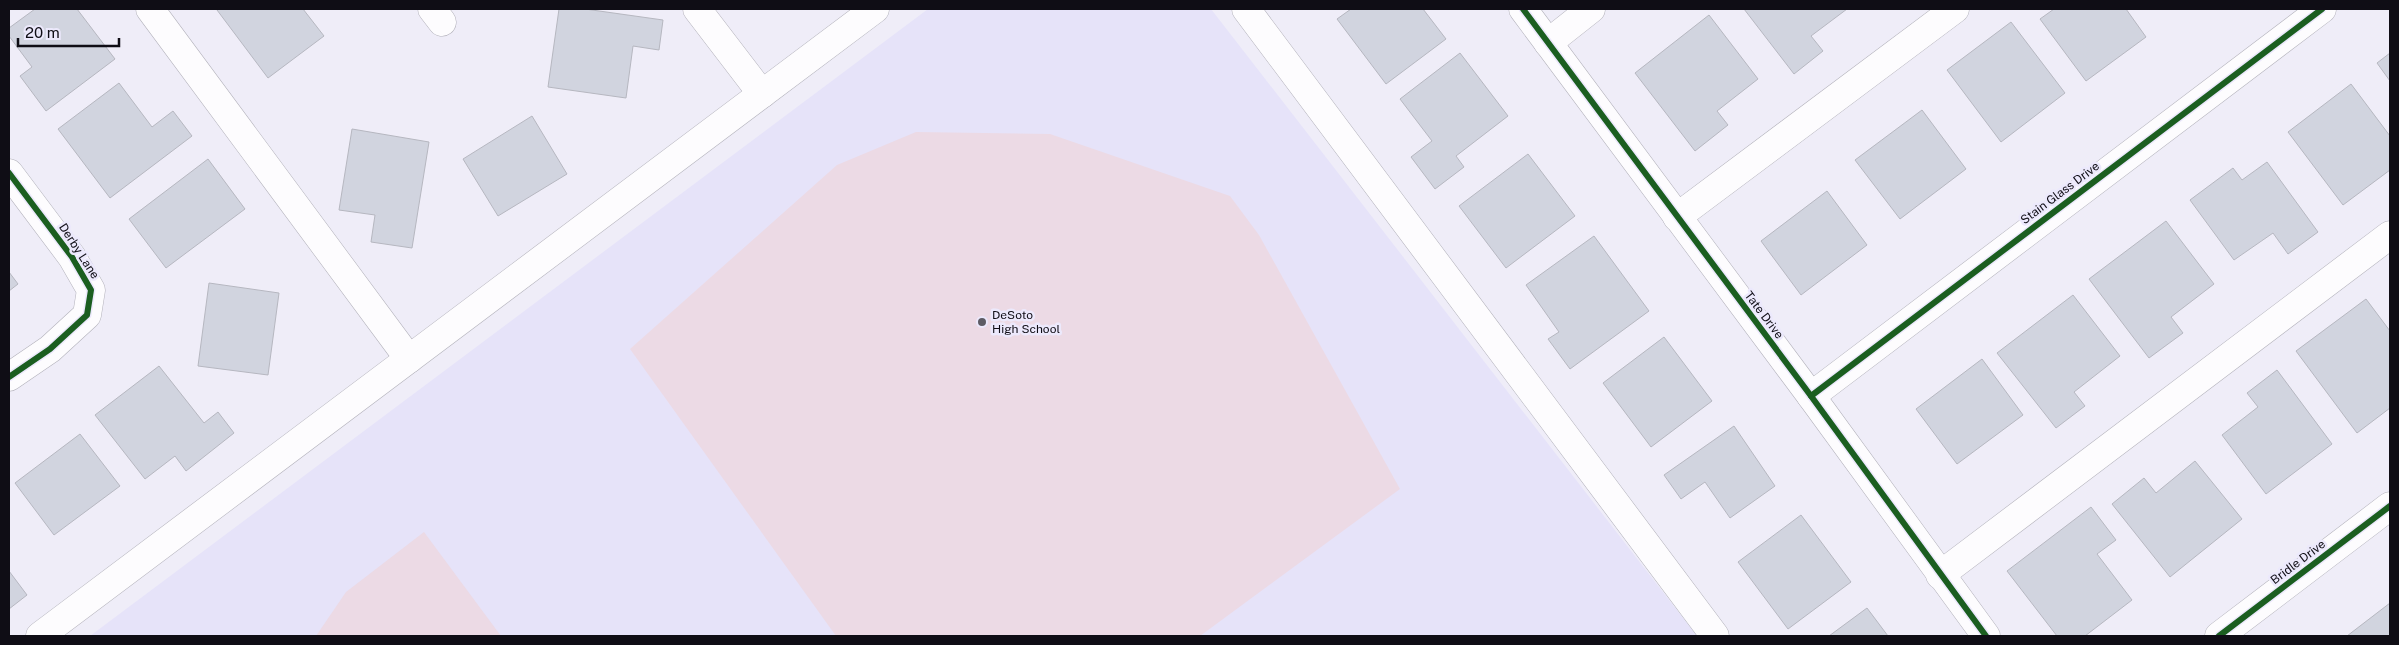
<svg xmlns="http://www.w3.org/2000/svg" width="2399" height="645" viewBox="0 0 2399 645" font-family="'Public Sans',sans-serif">
	<rect width="100%" height="100%" fill="#efedf8"/>
	<polygon fill="#e6e3f9" points="928,9 1211,9 1697,636 90,636"/>
	<g fill="#ecdae5">
		<polygon points="916,132 1050,134 1230,196 1259,235 1400,489 1200,636 836,636 630,349 837,165"/>
		<polygon points="424,532 501,636 316,636 346,592"/>
	</g>
	<g fill="#d1d4df" stroke="#b6b7c0">
		<polygon points="35,9 77,9 115,59 46,111 20,76 32,67 9,36 9,28"/>
		<polygon points="219,9 303,9 324,36 268,78 217,10"/>
		<polygon points="559,9 585,9 663,20 659,50 633,46 626,98 548,87"/>
		<polygon points="1351,9 1423,9 1446,39 1386,84 1337,19"/>
		<polygon points="1744,9 1847,9 1811,36 1823,51 1794,74"/>
		<polygon points="2054,9 2126,9 2146,37 2086,81 2040,19"/>
		<polygon points="1709,15 1758,79 1717,111 1728,125 1695,151 1635,73"/>
		<polygon points="2011,22 2065,93 2001,142 1947,70"/>
		<polygon points="1460,53 1508,116 1456,156 1464,167 1435,189 1411,157 1432,141 1400,99"/>
		<polygon points="2390,53 2390,81 2377,63"/>
		<polygon points="119,83 152,127 173,111 192,136 110,198 58,129"/>
		<polygon points="2351,84 2390,136 2390,170 2343,205 2288,132"/>
		<polygon points="1922,110 1966,169 1900,219 1855,160"/>
		<polygon points="532,116 567,174 498,216 463,159"/>
		<polygon points="352,129 429,142 412,248 371,242 375,215 339,210"/>
		<polygon points="1528,154 1575,216 1506,268 1459,206"/>
		<polygon points="208,159 245,209 166,268 129,219"/>
		<polygon points="2267,162 2318,232 2288,254 2273,233 2234,260 2190,200 2233,168 2242,180"/>
		<polygon points="1827,191 1867,245 1801,295 1761,241"/>
		<polygon points="2166,221 2214,284 2171,317 2183,333 2149,358 2089,279"/>
		<polygon points="1594,236 1649,311 1570,369 1548,339 1559,332 1526,285"/>
		<polygon points="9,272 18,284 9,291"/>
		<polygon points="209,283 279,293 268,375 198,366"/>
		<polygon points="2073,295 2120,356 2074,392 2085,406 2056,428 1997,353"/>
		<polygon points="2366,299 2390,331 2390,408 2357,433 2296,351"/>
		<polygon points="1664,337 1712,401 1651,447 1603,383"/>
		<polygon points="1982,359 2023,415 1957,464 1916,409"/>
		<polygon points="159,366 204,423 218,412 234,433 186,471 175,456 145,479 95,415"/>
		<polygon points="2277,370 2332,444 2266,494 2222,435 2258,407 2247,393"/>
		<polygon points="1734,426 1775,486 1730,518 1705,482 1681,499 1664,475"/>
		<polygon points="80,434 120,486 54,535 15,483"/>
		<polygon points="2195,461 2242,519 2170,577 2112,504 2144,478 2156,493"/>
		<polygon points="2091,507 2116,540 2097,554 2132,600 2085,636 2057,636 2007,571"/>
		<polygon points="1801,515 1851,582 1788,629 1738,562"/>
		<polygon points="9,571 27,595 9,609"/>
		<polygon points="2390,603 2390,636 2347,636"/>
		<polygon points="1867,608 1888,636 1829,636"/>
	</g>
	<g fill="none" stroke-linecap="round" stroke-linejoin="round">
		<g stroke="#b2b1ba" stroke-width="29">
			<g id="minor">
				<polyline points="150,9 409,359"/>
				<polyline points="432,9 442,22"/>
				<polyline points="697,9 762,94"/>
				<polyline points="1246,9 1715,636"/>
				<polyline points="1523,9 1811,396 1986,636"/>
				<polyline points="1548,43 1591,9"/>
				<polyline points="9,173 72,257 91,290 87,315 50,349 9,377"/>
				<polyline points="1677,217 1955,9"/>
				<polyline points="1811,396 2322,9"/>
				<polyline points="1940,575 2390,235"/>
				<polyline points="40,636 875,9"/>
				<polyline points="2219,636 2390,506"/>
			</g>
		</g>
		<use href="#minor" stroke="#fdfcfe" stroke-width="28"/>
		<g stroke="#ece9fc" stroke-width="9">
			<g id="cycleway">
				<polyline points="1523,9 1811,396 1986,636"/>
				<polyline points="9,173 72,257 91,290 87,315 50,349 9,377"/>
				<polyline points="1811,396 2322,9"/>
				<polyline points="2219,636 2390,506"/>
			</g>
		</g>
		<use href="#cycleway" stroke="#1b5e20" stroke-width="6"/>
	</g>
	<circle fill="#5d5b64" stroke="#ece9fc" stroke-width="2" cx="982" cy="322" r="5"/>
	<g text-anchor="middle" dominant-baseline="central" stroke-width="5" stroke-linejoin="round" paint-order="stroke">
		<g font-size="12" fill="#0f0d15" stroke="#ece9fc">
			<text transform="translate(2060 193) rotate(-37)">Stain Glass Drive</text>
			<text transform="translate(79 251) rotate(57)">Derby Lane</text>
			<text transform="translate(1764 315) rotate(53)">Tate Drive</text>
			<text transform="translate(2298 562) rotate(-37)">Bridle Drive</text>
		</g>
		<g font-size="12" fill="#0f0d15" stroke="#ece9fc" text-anchor="start">
			<text x="992" y="315">DeSoto<tspan x="992" dy="14">High School</tspan></text>
		</g>
	</g>
	<rect width="2399" height="645" fill="none" stroke="#0f0d15" stroke-width="20"/>
	<path d="M18 38v8h101v-8" fill="none" stroke="#0f0d15" stroke-width="2.5"/>
	<text x="25" y="38" font-size="15" fill="#0f0d15" stroke="#ece9fc" stroke-width="4" paint-order="stroke">20 m</text>
</svg>
